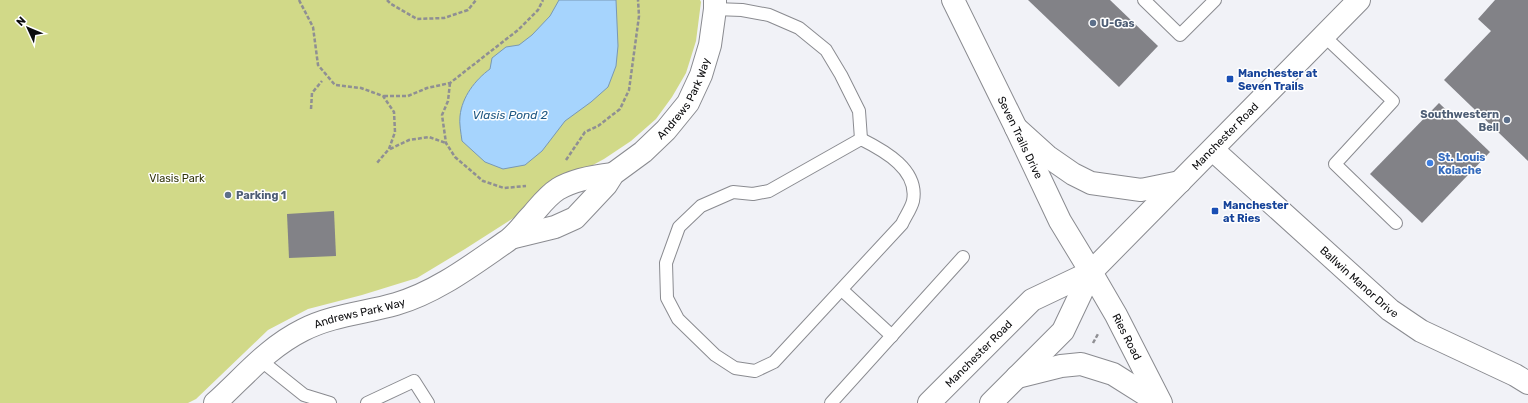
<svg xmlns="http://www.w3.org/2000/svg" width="1528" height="403" viewBox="0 0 1528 403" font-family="Rubik,sans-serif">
	<rect width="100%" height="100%" fill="#f1f2f7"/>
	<polygon fill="#d1d988" points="0,0 700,0 701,2 696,41 686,73 672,97 656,119 631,141 604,159 580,172 528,206 515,217 465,249 417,278 362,295 308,309 268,330 196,399 188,403 0,403"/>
	<path fill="#a6d4fd" stroke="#7898b5" d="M559 0H616L618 46 616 66 608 87 591 102 565 121 542 151 525 165 503 169 485 162 462 141C461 133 459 123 460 116 462 97 475 80 490 69L492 58 506 47 519 45 532 35 550 16Z"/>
	<g fill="#828287">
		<polygon points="1028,0 1110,0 1158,46 1119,87"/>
		<polygon points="1495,0 1528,0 1528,161 1444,80 1491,31 1478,19"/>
		<polygon points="1439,103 1490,152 1422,223 1370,174"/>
		<polygon points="334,211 336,256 289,258 287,214"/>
	</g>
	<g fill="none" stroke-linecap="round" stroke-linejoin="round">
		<g stroke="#8a8b90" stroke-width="14">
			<g id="lane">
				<polyline points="1144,0 1180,35 1215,0"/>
				<polyline points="715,9 742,10 769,15 799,28 826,50 841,75 859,111 861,139"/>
				<polyline points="1324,36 1393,101 1335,164 1396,223"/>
				<path d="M861 139C885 151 919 170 913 201 911 209 905 217 902 224L774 362 755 371 735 368 715 355 678 319 667 298 666 263 679 227 701 206 733 192 753 194 769 191Z"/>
				<polyline points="842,290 892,336"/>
				<polyline points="259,359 304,395 330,403"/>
				<polyline points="367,403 414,381 428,403"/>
				<polyline points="831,403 963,257"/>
			</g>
		</g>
		<g stroke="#8a8b90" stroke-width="24">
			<g id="street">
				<path id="s1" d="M953 0 1016 128 1060 221 1091 272"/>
				<path id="s2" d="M1213 150 1390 310 1421 331 1515 375 1528 383"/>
				<path id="s3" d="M514 237 555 227 575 218 606 185 613 174 643 152 666 130 688 103 701 75 710 45 715 9V0"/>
				<path id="s4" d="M215 403C245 376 267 348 303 330 332 315 365 313 396 304 437 292 472 265 507 241 517 234 523 224 532 215 540 206 547 196 558 189 573 180 595 176 613 174"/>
			</g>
		</g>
		<g stroke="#8a8b90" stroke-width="24">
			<g id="secondary">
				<path id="s5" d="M1091 272 1116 315 1161 403"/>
			</g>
		</g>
		<g stroke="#8a8b90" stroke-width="24">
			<g id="highway">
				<polyline points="1016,128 1047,156 1073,174 1091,183 1141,190 1180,182"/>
				<polyline points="1017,377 1061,366 1081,364 1113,374 1159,403"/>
				<path id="s6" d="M929 403 1032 300 1091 272"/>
				<path id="s7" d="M991 403 1063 331 1091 272 1359 0"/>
			</g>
		</g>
		<g stroke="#8f8f93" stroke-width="2.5" stroke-dasharray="4 2" stroke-linecap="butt">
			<polyline points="299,0 313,27 318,65 335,85 361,88 383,96 394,112 395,132 389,149 376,164"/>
			<polyline points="387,0 391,4 417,19 444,18 468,10 476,0"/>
			<polyline points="450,83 448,101 442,115 446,143 455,157 483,181 504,188 526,186"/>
			<polyline points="384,96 408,96 427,88 450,83 518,30 538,10 543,0"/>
			<polyline points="311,109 312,93 322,81"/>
			<polyline points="390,149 409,140 429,137 446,143"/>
			<polyline points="566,160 585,132 598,126 620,109 629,90 639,16 638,0"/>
			<polyline points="1093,343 1098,334"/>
		</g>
		<use href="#lane" stroke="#fff" stroke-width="12"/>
		<use href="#street" stroke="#fff" stroke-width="22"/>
		<use href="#secondary" stroke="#fff" stroke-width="22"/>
		<use href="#highway" stroke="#fff" stroke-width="22"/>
	</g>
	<g fill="#5c6f8a" stroke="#fff" stroke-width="1.5">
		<circle cx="1093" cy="23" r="4"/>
		<circle cx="1507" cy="120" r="4"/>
		<circle cx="228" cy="195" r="4"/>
	</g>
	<g fill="#1a4fb4" stroke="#fff" stroke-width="1.5">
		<rect x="1226" y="75" width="8" height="8" rx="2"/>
		<rect x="1211" y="207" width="8" height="8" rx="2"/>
	</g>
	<circle fill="#3f7fe0" stroke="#fff" stroke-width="1.5" cx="1430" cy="163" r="4"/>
	<g text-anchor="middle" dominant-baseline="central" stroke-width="3" stroke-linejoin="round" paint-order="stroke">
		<g font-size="11" font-weight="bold" fill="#4e5e75" stroke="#fff" text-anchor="start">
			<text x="1101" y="23">U-Gas</text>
			<text x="1499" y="114" text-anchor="end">Southwestern<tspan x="1499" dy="13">Bell</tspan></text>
			<text x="236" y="195">Parking 1</text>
		</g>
		<g font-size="11" font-weight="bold" fill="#164399" stroke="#fff" text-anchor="start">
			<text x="1238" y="73">Manchester at<tspan x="1238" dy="13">Seven Trails</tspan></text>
			<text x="1223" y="205">Manchester<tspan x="1223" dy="13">at Ries</tspan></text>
		</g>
		<g font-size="11" fill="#0b0b0d" stroke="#fff">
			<text stroke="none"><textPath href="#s3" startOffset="228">Andrews Park Way</textPath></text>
			<text stroke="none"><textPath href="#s7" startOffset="358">Manchester Road</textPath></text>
			<text stroke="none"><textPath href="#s1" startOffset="153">Seven Trails Drive</textPath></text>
			<text stroke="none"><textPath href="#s2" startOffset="197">Ballwin Manor Drive</textPath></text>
			<text stroke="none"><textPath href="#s4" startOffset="174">Andrews Park Way</textPath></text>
			<text stroke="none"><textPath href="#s5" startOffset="74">Ries Road</textPath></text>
			<text stroke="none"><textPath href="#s6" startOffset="70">Manchester Road</textPath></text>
		</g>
		<g font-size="11" font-weight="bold" fill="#366cbe" stroke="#fff" text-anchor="start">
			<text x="1438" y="157">St. Louis<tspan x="1438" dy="13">Kolache</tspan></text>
		</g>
		<g font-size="11" fill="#32350a" stroke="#fff">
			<text x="177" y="178">Vlasis Park</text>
		</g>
		<g font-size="12" font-style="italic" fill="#1e5782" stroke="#fff">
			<text x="510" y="115">Vlasis Pond 2</text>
		</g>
	</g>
	<g transform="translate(28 28) rotate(314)" stroke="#ffffff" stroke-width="3" paint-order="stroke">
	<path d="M0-3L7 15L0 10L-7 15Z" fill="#0b0b0d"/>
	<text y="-6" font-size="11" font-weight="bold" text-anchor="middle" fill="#0b0b0d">N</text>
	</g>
</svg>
